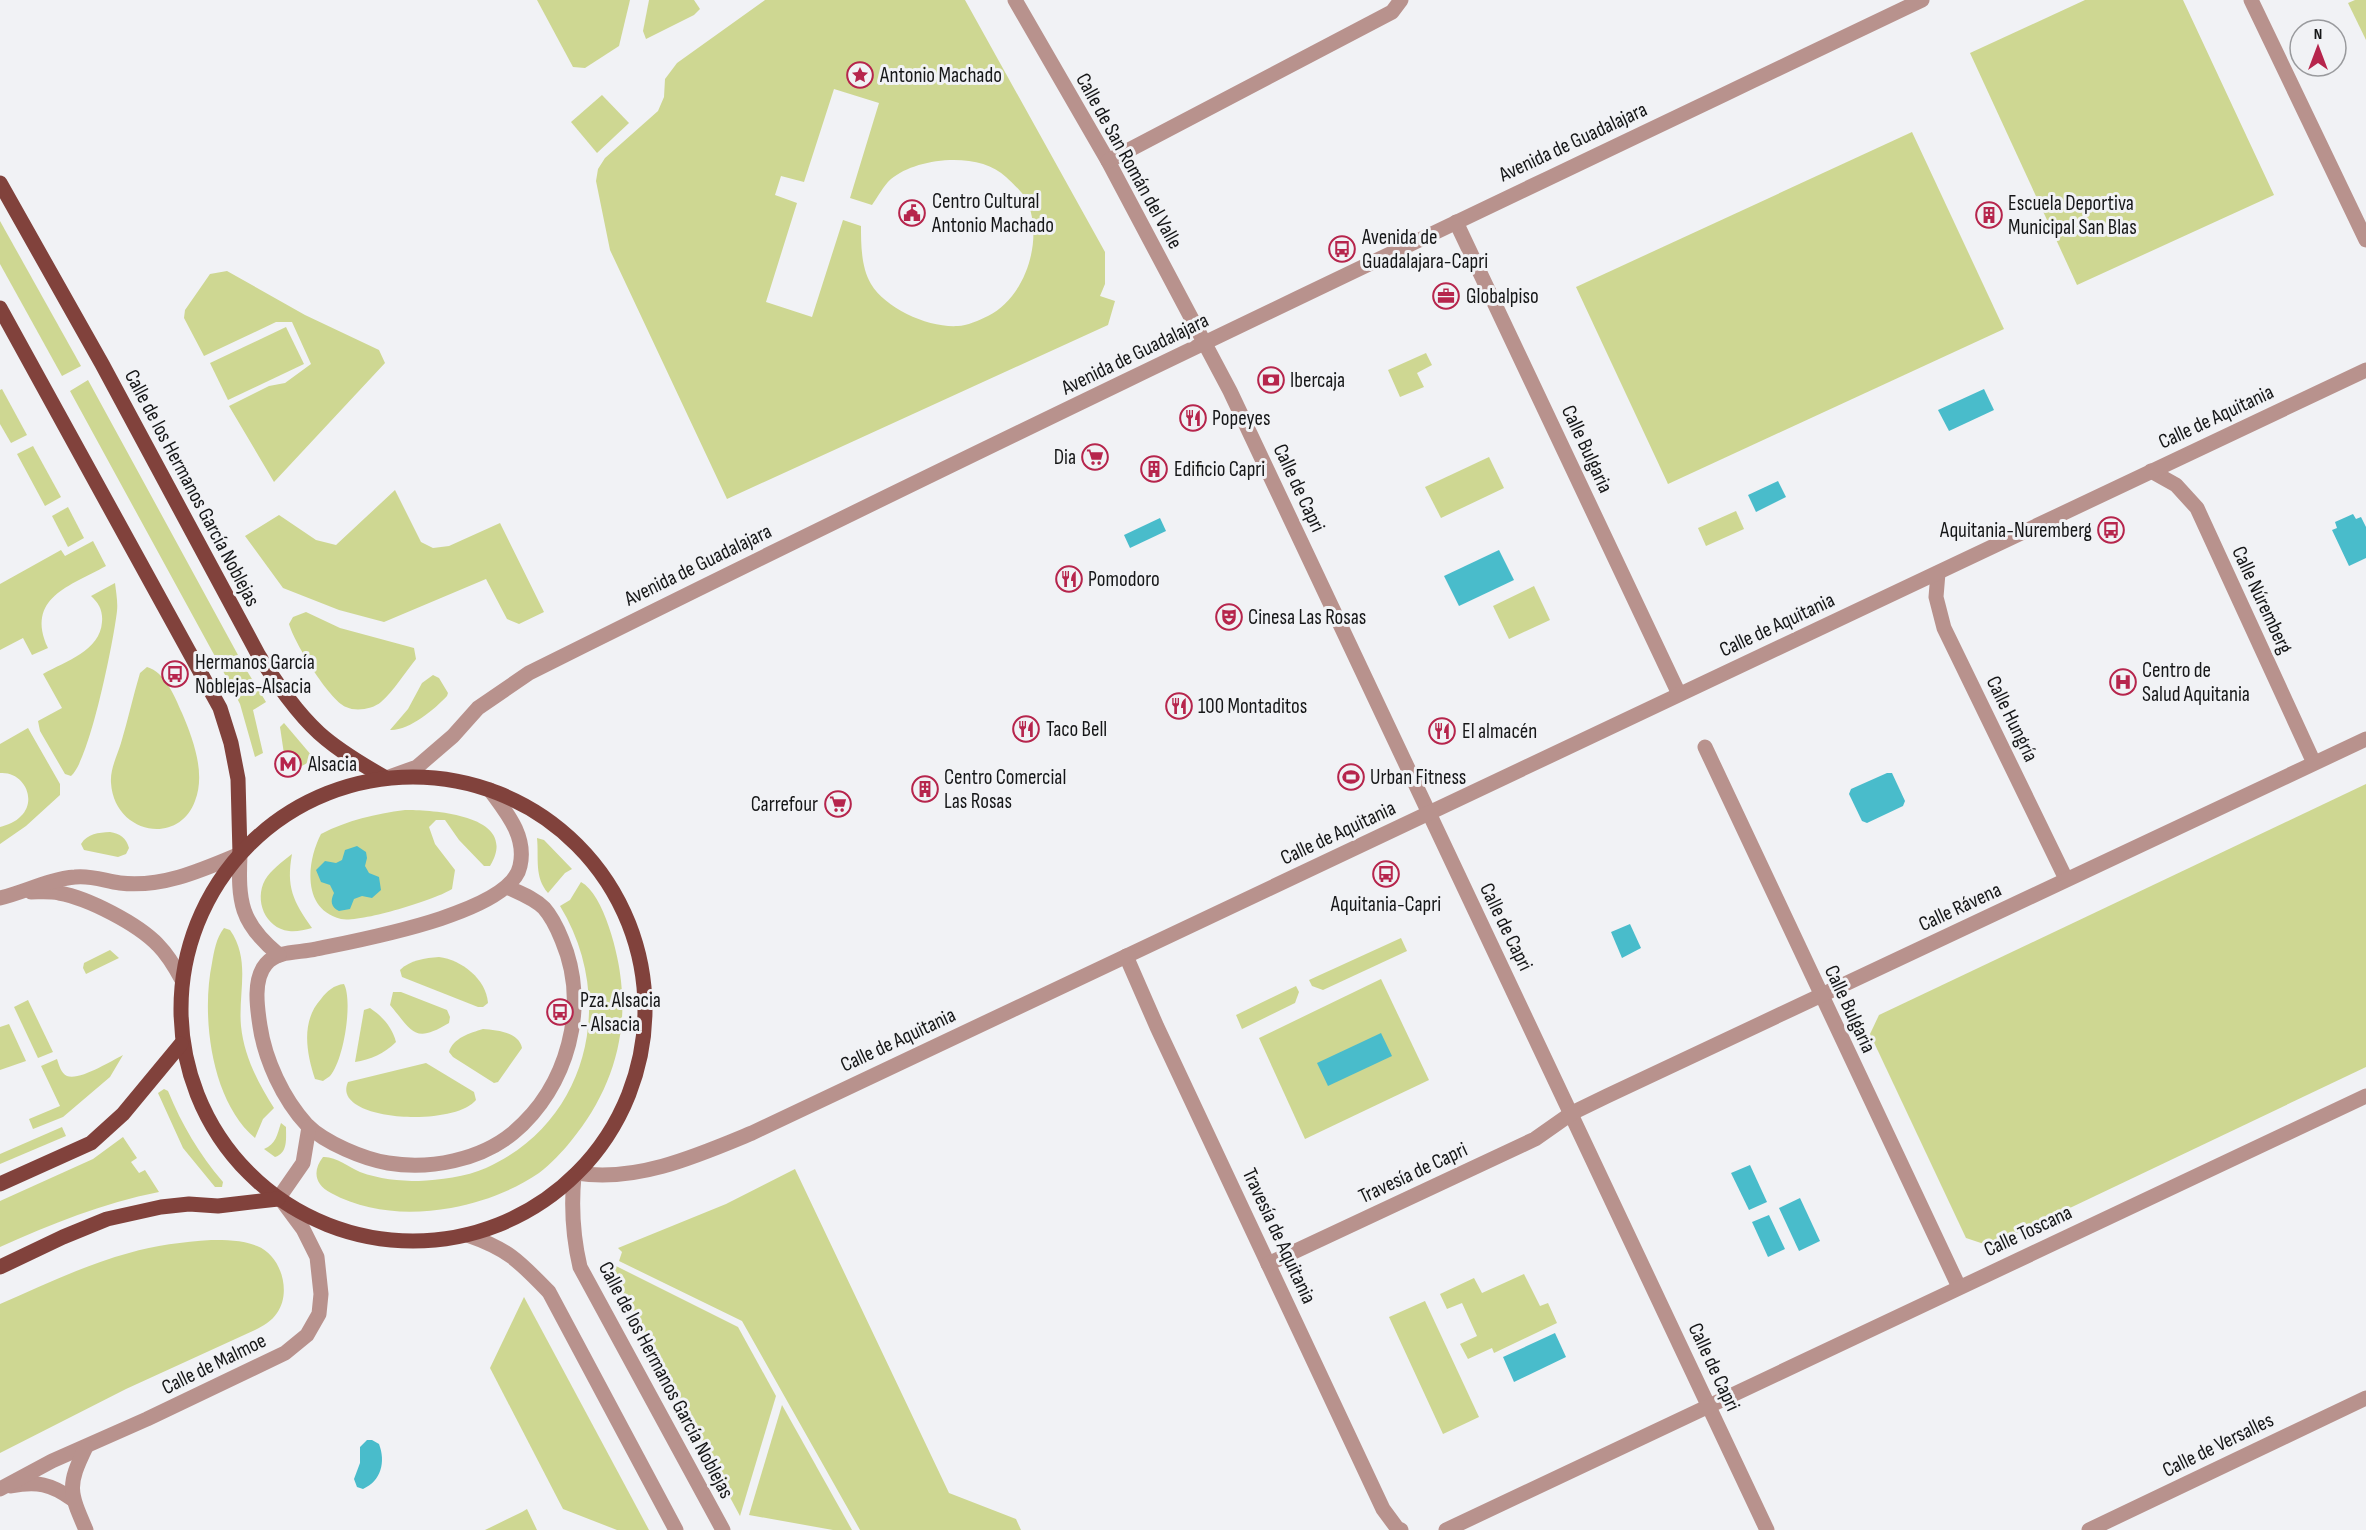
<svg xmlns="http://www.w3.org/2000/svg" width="2366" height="1530" viewBox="0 0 2366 1530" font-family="'Sofia Sans Condensed',sans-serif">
	<rect width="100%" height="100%" fill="#f1f2f5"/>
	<g fill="#ced792" fill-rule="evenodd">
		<polygon points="537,0 630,0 619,46 585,68 573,67"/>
		<polygon points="649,0 694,0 700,9 694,15 646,39 643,31"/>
		<path d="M765 0H965L1105 252V284L1100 296 1115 301 1108 325 727 499 610 250 596 181 598 169 605 158 658 111 664 97 665 79 677 63ZM834 89 879 103 850 198 872 205C878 197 883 186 891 179 917 157 980 151 1006 177 1012 183 1023 192 1027 201 1044 239 1026 297 988 316 980 320 966 326 958 326 929 328 886 309 871 284 861 267 861 244 861 226L843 220 812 317 766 302 797 203 775 195 781 176 804 182Z"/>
		<polygon points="2085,0 2183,0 2274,195 2077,285 1970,53"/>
		<polygon points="2355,0 2366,0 2366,40 2348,3"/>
		<polygon points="602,95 629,123 597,153 571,122"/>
		<polygon points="1912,132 2004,329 1668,484 1576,287"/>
		<polygon points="0,221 81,366 62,376 0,264"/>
		<polygon points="227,271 305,315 379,350 385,363 274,482 229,406 269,386 285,383 311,364 292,322 276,322 204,356 184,318 185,310 210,274"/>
		<polygon points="286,327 304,364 228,400 210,363"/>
		<polygon points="1426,353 1432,365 1417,373 1424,387 1400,397 1388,370"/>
		<polygon points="88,380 244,666 266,702 253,710 263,753 255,757 240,704 223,671 70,391"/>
		<polygon points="2,389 27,435 11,443 0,424 0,390"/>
		<polygon points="33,446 61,497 45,506 17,454"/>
		<polygon points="1489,457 1504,488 1441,518 1425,487"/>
		<polygon points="395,490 421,542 433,548 449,546 500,523 544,612 519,624 507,619 486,579 384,622 339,610 283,588 245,536 279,515 316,540 336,545"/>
		<polygon points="68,507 84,538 68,547 52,516"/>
		<polygon points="1736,511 1744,529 1706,546 1698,528"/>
		<path d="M93 541 106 566C70 586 25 598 48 648L32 655 23 638 0 650V584L61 550 65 556Z"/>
		<path d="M115 583C116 592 118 602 117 611 114 639 90 760 71 776L65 774 40 731 38 721 62 708 43 674C66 661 100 651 102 622 103 611 99 603 91 596Z"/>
		<polygon points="1534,586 1550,620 1509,639 1493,606"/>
		<path d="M306 612 340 628 414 648 416 659C406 671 393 692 381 702 373 709 356 712 346 707 329 700 294 642 289 624L293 617Z"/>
		<path d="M147 667C165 672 175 697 182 713 193 739 206 773 195 801 178 847 114 833 111 783 110 769 117 756 121 743 128 720 133 696 140 673Z"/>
		<path d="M433 675 439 678 448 693 447 696C435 709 409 731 390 730L408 709 422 683Z"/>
		<polygon points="284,723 312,756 311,761 287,774 280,727"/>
		<path d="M28 728 60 784V795L26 826 0 844V827C7 825 16 822 21 816 38 799 23 771 0 773V744Z"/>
		<polygon points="2366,784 2366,1067 1990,1246 1966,1238 1870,1034 1879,1015"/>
		<path d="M405 810C434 810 521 815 490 866H484L459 840 445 820H436L429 827 435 844 455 870 452 889C435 900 360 923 341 919 301 909 307 861 321 834 348 820 375 814 405 810Z"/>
		<path d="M110 832C120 834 126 837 129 848L126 854 118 857 84 850 81 844C88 833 98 833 110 832Z"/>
		<path d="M537 838 544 840 572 869 565 873 548 893C534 877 539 858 537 838Z"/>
		<path d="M292 854C286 887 293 901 312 928 304 930 296 932 289 931 265 928 254 900 265 880 271 870 282 862 292 854Z"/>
		<path d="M581 882C604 894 619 956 621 981 628 1040 609 1095 571 1141 562 1152 551 1164 539 1173 513 1191 482 1202 451 1208 410 1215 368 1213 331 1193 315 1185 312 1171 323 1157 335 1156 349 1167 360 1172 379 1179 399 1181 419 1181 439 1180 466 1177 486 1168 589 1122 617 999 560 906L570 900Z"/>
		<path d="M224 928 230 930C251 960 238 992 241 1026 244 1056 258 1083 274 1108L263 1119 255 1138C211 1101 201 1016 212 963 214 952 216 938 224 928Z"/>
		<polygon points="1401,938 1407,951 1323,990 1312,986 1309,980"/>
		<polygon points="110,950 119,958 86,974 83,968 84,963"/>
		<path d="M439 957C462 960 486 979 488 1003L483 1007H478L402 977 400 970C410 960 425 958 439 957Z"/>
		<polygon points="1381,979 1429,1080 1305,1139 1259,1038"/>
		<path d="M344 984C353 1001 344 1060 330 1076 328 1078 325 1079 323 1081L315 1079C306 1052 301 1021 321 999 327 991 334 985 344 984Z"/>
		<polygon points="1296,986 1299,992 1295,1003 1242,1029 1236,1015"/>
		<path d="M393 992H401L447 1010 450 1017 449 1023C414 1044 413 1032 390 1005Z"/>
		<polygon points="28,1000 53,1052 38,1058 14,1007"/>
		<path d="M370 1008C383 1017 392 1027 396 1042 385 1053 370 1060 355 1062L364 1010Z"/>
		<polygon points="9,1024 26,1061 0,1070 0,1027"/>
		<path d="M483 1029C496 1030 519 1032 522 1048L498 1082 494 1083 453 1057 449 1052C453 1038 470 1033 483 1029Z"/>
		<path d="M123 1055 110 1077 63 1117 33 1129 29 1119 60 1106 41 1066 57 1059C59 1065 61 1073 67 1076 79 1081 111 1061 123 1055Z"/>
		<path d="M426 1063 474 1092 476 1100C453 1128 330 1121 348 1082Z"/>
		<path d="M164 1089 168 1091C182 1125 199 1154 223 1182L222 1187H215L183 1148 158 1093Z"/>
		<path d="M281 1123 286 1127C286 1139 288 1153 275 1157L264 1149C276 1144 277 1135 281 1123Z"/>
		<polygon points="62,1127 66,1136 0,1164 0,1154"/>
		<path d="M123 1137 137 1158 131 1162 139 1173 145 1170 159 1192C103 1203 51 1224 0 1247V1201L93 1159Z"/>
		<polygon points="795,1169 949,1493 1016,1519 1021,1530 860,1530 742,1321 619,1261 622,1252 618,1248 726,1204"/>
		<path d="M211 1240C226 1240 242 1240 257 1246 281 1255 292 1292 277 1313 272 1321 263 1326 255 1330L126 1389 0 1453V1304C42 1286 84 1265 129 1253 155 1245 183 1242 211 1240Z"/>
		<polygon points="616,1266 738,1327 776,1396 740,1516 611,1276"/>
		<polygon points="1524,1274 1540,1306 1548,1303 1557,1323 1494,1353 1492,1348 1468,1359 1460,1344 1477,1336 1462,1303 1447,1309 1440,1294 1474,1278 1482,1293"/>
		<polygon points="524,1297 649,1530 617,1530 563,1509 490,1368"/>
		<polygon points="1425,1301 1479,1417 1443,1434 1389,1317"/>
		<polygon points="782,1405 852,1530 833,1530 749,1515"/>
		<polygon points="527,1509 537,1530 485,1530 522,1512"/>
	</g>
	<g fill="#49bccb">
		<polygon points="1984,389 1994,410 1949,431 1938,410"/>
		<polygon points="1778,481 1786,497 1756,512 1748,495"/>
		<polygon points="2353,514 2356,519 2361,517 2366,527 2366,558 2349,566 2332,530 2337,528 2335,522"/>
		<polygon points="1160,518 1166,531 1130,548 1124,535"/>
		<polygon points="1499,550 1514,580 1459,606 1444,576"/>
		<polygon points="1887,773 1892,773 1905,801 1903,806 1867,823 1862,821 1849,794 1851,789"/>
		<path d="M357 846 366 852 367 858 365 866 369 873 379 877 381 890 372 898 362 896 354 899 350 909 339 911C331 907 330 901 334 893L330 885 321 882 316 870 325 861 336 863 342 860 345 850Z"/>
		<polygon points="1630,924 1641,948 1622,958 1611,932"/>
		<polygon points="1381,1033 1392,1056 1328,1086 1317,1063"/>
		<polygon points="1750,1165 1767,1202 1749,1210 1731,1173"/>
		<polygon points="1800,1198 1820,1241 1799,1251 1779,1208"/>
		<polygon points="1769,1215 1785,1249 1768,1257 1752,1222"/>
		<polygon points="1555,1333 1566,1357 1514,1382 1503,1357"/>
		<path d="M367 1440H372L379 1444C386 1462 381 1481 363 1489L357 1487 354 1479 360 1463V1447Z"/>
	</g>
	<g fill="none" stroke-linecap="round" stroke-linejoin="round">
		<g stroke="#b8928d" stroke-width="15">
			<polyline points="1015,0 1108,161 1230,391 1767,1530"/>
			<polyline points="2251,0 2366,240"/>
			<polyline points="1108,161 1392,12 1401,0"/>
			<polyline points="1456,222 1679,694"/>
			<polyline points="2151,471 2176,485 2197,508 2314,763"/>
			<polyline points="1938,573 1936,597 1944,628 2066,879"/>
			<polyline points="1705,747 1959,1287"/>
			<path d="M490 790C506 812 527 836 520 866 511 913 359 940 316 949 300 953 277 950 266 964 253 979 257 1007 260 1026 265 1060 283 1099 307 1125 325 1143 364 1159 388 1163 430 1170 480 1160 513 1133 568 1087 590 1006 562 940 558 930 552 917 544 908 534 898 520 893 507 887"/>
			<path d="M31 892C40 892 50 891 59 893 88 898 138 924 158 945 168 955 175 967 182 980"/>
			<path d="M0 898C25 892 49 879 75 877 91 875 105 881 120 883 162 888 202 870 240 854 238 902 240 923 279 955"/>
			<polyline points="1126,956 1157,1027 1383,1509 1397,1528 1401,1530"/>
			<path d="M574 1176C571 1207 573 1237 580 1267L723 1530"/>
			<polyline points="278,1199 303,1163 309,1127"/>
			<path d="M467 1235C508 1249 519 1261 549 1292L676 1530"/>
			<polyline points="1268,1264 1535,1139 1572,1113 1607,1096 2366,739"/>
			<path d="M11 1486C37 1481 51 1484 72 1499"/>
			<polyline points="0,1489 52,1461 147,1419 285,1353 307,1335 319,1314 321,1294 317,1257 303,1229 283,1202"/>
			<path d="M86 1530C69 1491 67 1486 86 1447"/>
			<polyline points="1446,1530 2366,1096"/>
			<polyline points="2089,1530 2366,1398"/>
		</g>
		<g stroke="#b8928d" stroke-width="15">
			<path d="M389 777 417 767 453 736 478 708 529 673C990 443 1457 222 1922 0"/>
			<path d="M577 1173C636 1183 699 1155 752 1133L2366 370"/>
		</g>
		<g stroke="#81423c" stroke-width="15">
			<path d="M0 183 102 364 259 656C277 683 295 711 319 733 339 751 363 765 386 778"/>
			<polyline points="0,308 220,708 231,743 238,779 240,854"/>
			<circle cx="413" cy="1009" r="232"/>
			<polyline points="0,1184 91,1143 123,1114 181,1044"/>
			<polyline points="0,1267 63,1237 107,1219 161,1207 189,1204 218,1206 278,1199"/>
		</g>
	</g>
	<defs>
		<g id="sight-ring" transform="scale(1.35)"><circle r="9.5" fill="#f1f2f5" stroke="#b6254c" stroke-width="1.5"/><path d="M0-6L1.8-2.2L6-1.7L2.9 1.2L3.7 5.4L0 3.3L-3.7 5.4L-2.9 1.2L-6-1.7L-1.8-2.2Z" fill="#b6254c"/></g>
		<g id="civic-ring" transform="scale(1.35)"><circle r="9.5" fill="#f1f2f5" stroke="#b6254c" stroke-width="1.5"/><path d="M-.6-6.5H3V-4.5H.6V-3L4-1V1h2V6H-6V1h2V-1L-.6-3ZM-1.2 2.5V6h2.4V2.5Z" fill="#b6254c"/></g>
		<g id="building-ring" transform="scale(1.35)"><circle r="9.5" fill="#f1f2f5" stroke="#b6254c" stroke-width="1.5"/><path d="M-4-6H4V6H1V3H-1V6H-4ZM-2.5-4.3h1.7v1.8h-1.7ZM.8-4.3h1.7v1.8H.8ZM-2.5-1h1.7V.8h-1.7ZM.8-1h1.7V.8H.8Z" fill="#b6254c"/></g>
		<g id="bus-ring" transform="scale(1.35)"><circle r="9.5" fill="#f1f2f5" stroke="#b6254c" stroke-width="1.5"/><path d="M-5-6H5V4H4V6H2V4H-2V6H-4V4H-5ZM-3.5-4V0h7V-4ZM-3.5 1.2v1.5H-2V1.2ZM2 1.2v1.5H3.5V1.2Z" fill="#b6254c"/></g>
		<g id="office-ring" transform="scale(1.35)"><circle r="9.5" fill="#f1f2f5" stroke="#b6254c" stroke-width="1.5"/><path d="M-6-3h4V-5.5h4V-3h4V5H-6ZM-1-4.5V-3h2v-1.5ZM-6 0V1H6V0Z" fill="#b6254c"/></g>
		<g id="bank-ring" transform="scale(1.35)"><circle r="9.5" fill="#f1f2f5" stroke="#b6254c" stroke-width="1.5"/><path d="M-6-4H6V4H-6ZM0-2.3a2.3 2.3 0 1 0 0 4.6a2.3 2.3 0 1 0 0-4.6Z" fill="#b6254c"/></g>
		<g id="restaurant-ring" transform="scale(1.35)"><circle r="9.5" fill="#f1f2f5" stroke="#b6254c" stroke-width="1.5"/><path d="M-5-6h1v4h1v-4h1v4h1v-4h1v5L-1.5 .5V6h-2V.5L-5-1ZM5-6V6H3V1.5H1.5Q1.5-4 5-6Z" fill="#b6254c"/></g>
		<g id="supermarket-ring" transform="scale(1.35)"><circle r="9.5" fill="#f1f2f5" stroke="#b6254c" stroke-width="1.5"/><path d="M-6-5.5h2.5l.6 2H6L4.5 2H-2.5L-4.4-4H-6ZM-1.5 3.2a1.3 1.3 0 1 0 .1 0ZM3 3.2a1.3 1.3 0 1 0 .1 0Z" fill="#b6254c"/></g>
		<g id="theatre-ring" transform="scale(1.35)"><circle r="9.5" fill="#f1f2f5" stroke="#b6254c" stroke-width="1.5"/><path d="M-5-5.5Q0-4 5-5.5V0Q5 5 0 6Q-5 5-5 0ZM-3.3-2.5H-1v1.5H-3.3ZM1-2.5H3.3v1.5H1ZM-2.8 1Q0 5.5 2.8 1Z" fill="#b6254c"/></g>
		<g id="hospital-ring" transform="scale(1.35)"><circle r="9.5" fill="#f1f2f5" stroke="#b6254c" stroke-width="1.5"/><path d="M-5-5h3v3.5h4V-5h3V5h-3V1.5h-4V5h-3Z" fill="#b6254c"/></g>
		<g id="metro-ring" transform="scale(1.35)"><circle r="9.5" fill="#f1f2f5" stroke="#b6254c" stroke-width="1.5"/><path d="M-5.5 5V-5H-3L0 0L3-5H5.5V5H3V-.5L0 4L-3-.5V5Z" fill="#b6254c"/></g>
		<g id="stadium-ring" transform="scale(1.35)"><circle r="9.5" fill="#f1f2f5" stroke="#b6254c" stroke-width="1.5"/><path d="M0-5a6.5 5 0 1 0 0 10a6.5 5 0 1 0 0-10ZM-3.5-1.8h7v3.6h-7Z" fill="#b6254c"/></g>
	</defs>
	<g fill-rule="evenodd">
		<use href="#sight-ring" x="860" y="75"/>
		<use href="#civic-ring" x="912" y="213"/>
		<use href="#building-ring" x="1989" y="215"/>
		<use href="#bus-ring" x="1342" y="249"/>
		<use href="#office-ring" x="1446" y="296"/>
		<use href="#bank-ring" x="1271" y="380"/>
		<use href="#restaurant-ring" x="1193" y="418"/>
		<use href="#supermarket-ring" x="1095" y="457"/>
		<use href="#building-ring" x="1154" y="469"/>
		<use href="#bus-ring" x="2111" y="530"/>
		<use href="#restaurant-ring" x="1069" y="579"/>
		<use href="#theatre-ring" x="1229" y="617"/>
		<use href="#bus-ring" x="175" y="674"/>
		<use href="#hospital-ring" x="2123" y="682"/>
		<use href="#restaurant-ring" x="1179" y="706"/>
		<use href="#restaurant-ring" x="1026" y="729"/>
		<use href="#restaurant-ring" x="1442" y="731"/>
		<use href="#metro-ring" x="288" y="764"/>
		<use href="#stadium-ring" x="1351" y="777"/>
		<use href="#building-ring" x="925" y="789"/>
		<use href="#supermarket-ring" x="838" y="804"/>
		<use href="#bus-ring" x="1386" y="874"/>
		<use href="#bus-ring" x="560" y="1012"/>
	</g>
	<g text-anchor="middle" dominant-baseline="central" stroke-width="6" stroke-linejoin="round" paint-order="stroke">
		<g font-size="21" fill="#161718" stroke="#f1f2f5" text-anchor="start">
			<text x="880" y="75">Antonio Machado</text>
			<text x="932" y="201">Centro Cultural<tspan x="932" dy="24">Antonio Machado</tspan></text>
			<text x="2008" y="203">Escuela Deportiva<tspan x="2008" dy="24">Municipal San Blas</tspan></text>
			<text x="1362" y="237">Avenida de<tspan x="1362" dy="24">Guadalajara-Capri</tspan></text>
			<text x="1466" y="296">Globalpiso</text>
			<text x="1290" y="380">Ibercaja</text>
			<text x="1212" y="418">Popeyes</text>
			<text x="1076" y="457" text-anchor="end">Dia</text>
			<text x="1174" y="469">Edificio Capri</text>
			<text x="2092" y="530" text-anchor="end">Aquitania-Nuremberg</text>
			<text x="1088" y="579">Pomodoro</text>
			<text x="1248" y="617">Cinesa Las Rosas</text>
			<text x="195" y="662">Hermanos García<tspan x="195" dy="24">Noblejas-Alsacia</tspan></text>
			<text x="2142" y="670">Centro de<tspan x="2142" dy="24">Salud Aquitania</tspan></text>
			<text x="1198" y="706">100 Montaditos</text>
			<text x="1046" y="729">Taco Bell</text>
			<text x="1462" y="731">El almacén</text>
			<text x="308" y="764">Alsacia</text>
			<text x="944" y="777">Centro Comercial<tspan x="944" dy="24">Las Rosas</tspan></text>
			<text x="1370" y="777">Urban Fitness</text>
			<text x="818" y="804" text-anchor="end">Carrefour</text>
			<text x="1386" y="904" text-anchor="middle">Aquitania-Capri</text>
			<text x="580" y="1000">Pza. Alsacia<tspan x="580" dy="24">- Alsacia</tspan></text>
		</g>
		<g font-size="21" fill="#161718" stroke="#f1f2f5">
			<text transform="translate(1573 142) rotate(-25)">Avenida de Guadalajara</text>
			<text transform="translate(1129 161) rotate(61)">Calle de San Román del Valle</text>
			<text transform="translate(1135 354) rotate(-26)">Avenida de Guadalajara</text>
			<text transform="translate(2216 417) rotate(-25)">Calle de Aquitania</text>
			<text transform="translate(1587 449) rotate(65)">Calle Bulgaria</text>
			<text transform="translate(192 488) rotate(62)">Calle de los Hermanos García Noblejas</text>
			<text transform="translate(1299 488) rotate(65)">Calle de Capri</text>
			<text transform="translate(698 565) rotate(-26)">Avenida de Guadalajara</text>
			<text transform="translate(2262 600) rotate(65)">Calle Núremberg</text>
			<text transform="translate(1777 625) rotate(-25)">Calle de Aquitania</text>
			<text transform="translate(2012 719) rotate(64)">Calle Hungría</text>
			<text transform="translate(1338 833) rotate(-25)">Calle de Aquitania</text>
			<text transform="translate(1960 907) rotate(-25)">Calle Rávena</text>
			<text transform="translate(1506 927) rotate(64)">Calle de Capri</text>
			<text transform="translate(1850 1009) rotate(65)">Calle Bulgaria</text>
			<text transform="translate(898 1040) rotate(-25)">Calle de Aquitania</text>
			<text transform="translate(1413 1173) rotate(-25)">Travesía de Capri</text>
			<text transform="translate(2028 1231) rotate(-25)">Calle Toscana</text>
			<text transform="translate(1279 1236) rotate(65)">Travesía de Aquitania</text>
			<text transform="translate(214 1364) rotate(-26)">Calle de Malmoe</text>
			<text transform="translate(1714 1367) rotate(65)">Calle de Capri</text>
			<text transform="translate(666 1380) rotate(62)">Calle de los Hermanos García Noblejas</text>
			<text transform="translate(2218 1445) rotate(-26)">Calle de Versalles</text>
		</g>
	</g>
	<g transform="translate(2318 48)"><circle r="28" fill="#f1f2f5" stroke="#999a9d" stroke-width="1.5"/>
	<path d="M0-4.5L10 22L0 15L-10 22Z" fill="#b6254c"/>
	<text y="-9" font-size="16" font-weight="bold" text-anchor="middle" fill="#161718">N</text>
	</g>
</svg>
